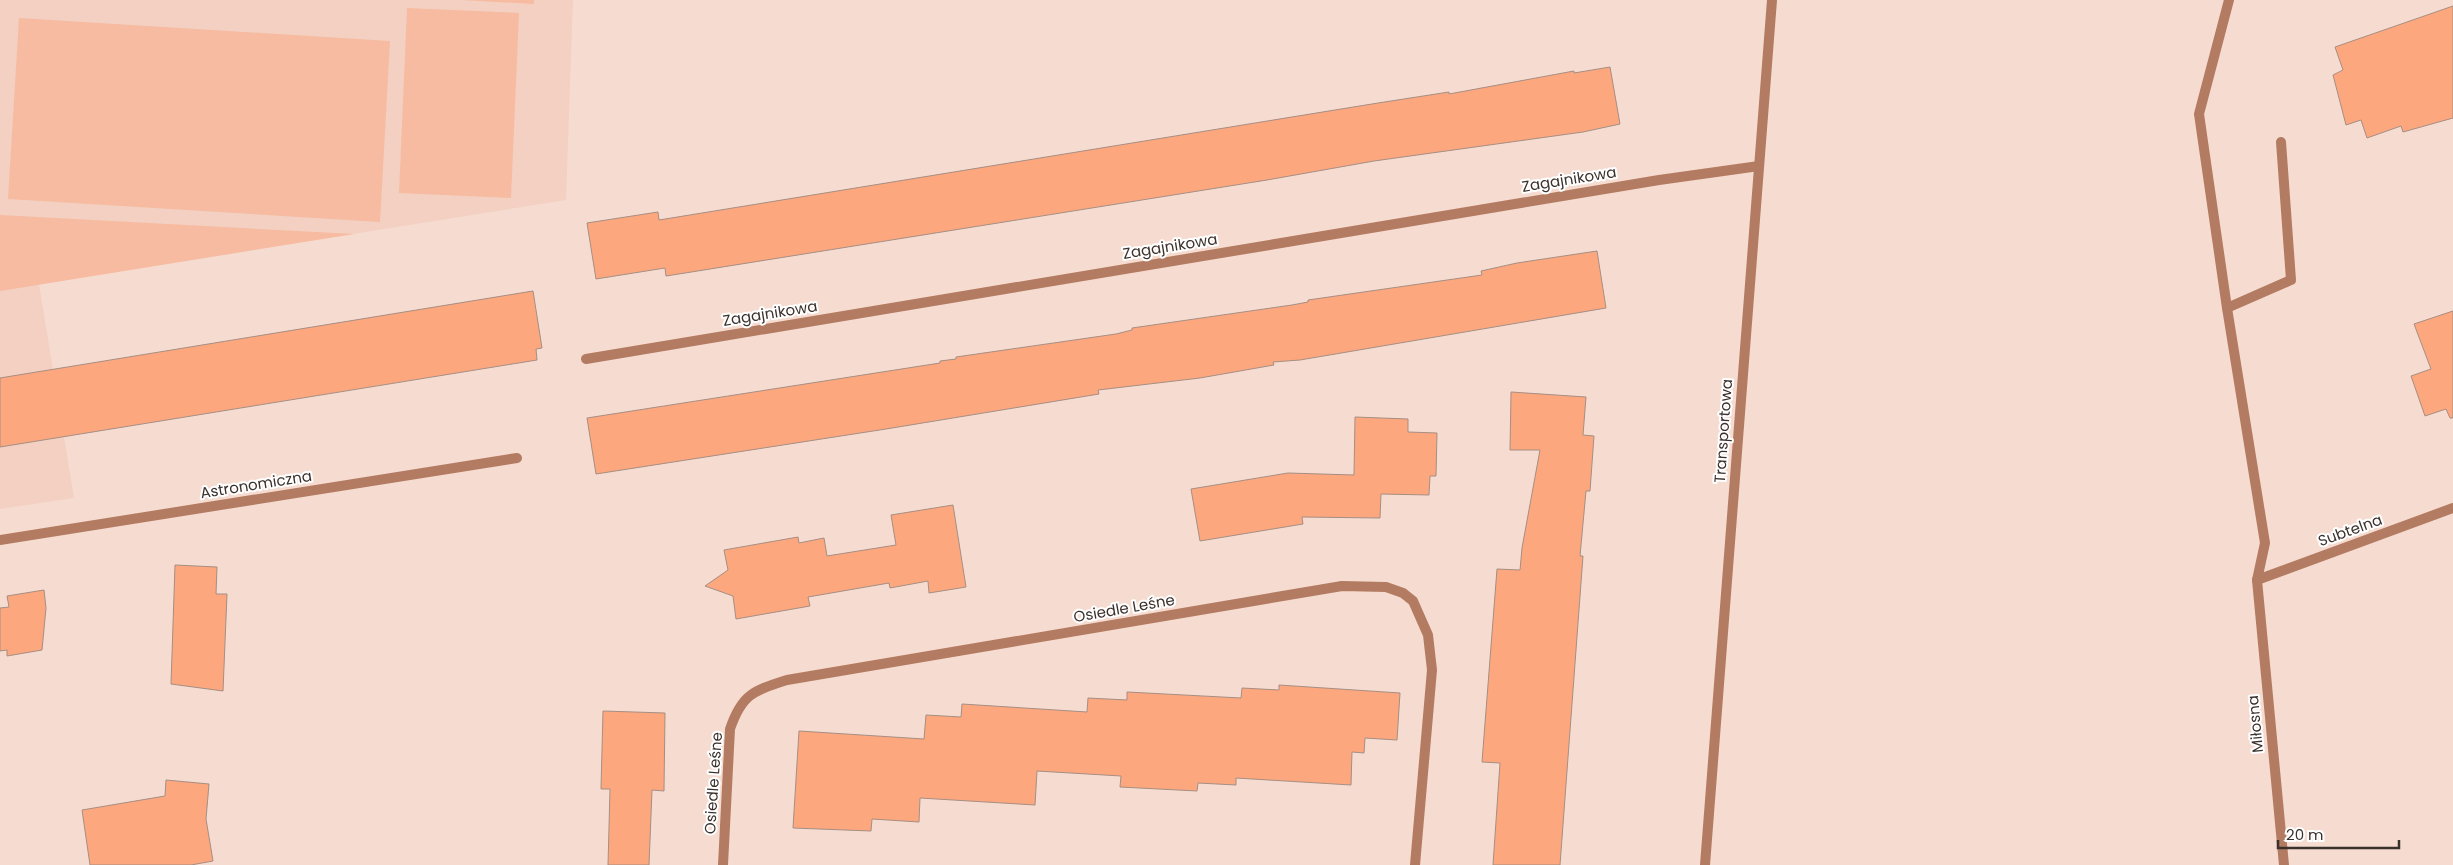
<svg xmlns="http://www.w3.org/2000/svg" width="2453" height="865" viewBox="0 0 2453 865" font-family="Poppins,sans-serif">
	<rect width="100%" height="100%" fill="#f6dcd0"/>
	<polygon fill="#f3d0c1" points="0,0 573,0 566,200 39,284 74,498 0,509"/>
	<g fill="#f6bba1">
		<polygon points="462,0 534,0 534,4"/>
		<polygon points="407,8 519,13 511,198 399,193"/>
		<polygon points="19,18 390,41 380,222 8,199"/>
		<polygon points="0,215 354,234 0,291"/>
	</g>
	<g fill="#fda77f" stroke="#a68e83">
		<polygon points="2453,6 2453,118 2403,132 2401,126 2367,138 2361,120 2346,125 2333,75 2343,70 2335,47"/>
		<polygon points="1610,67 1620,124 1583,132 1374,161 1267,180 685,273 666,276 665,268 596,279 587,223 658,212 659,220 1378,103 1449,92 1449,94 1574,71 1574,73"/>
		<polygon points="1597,251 1606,308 1300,360 1273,362 1274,365 1200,378 1098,390 1099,394 886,429 596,474 587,418 940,363 940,361 956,359 956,357 1116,334 1132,330 1132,328 1292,305 1308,302 1308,300 1482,275 1481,271 1517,263"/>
		<polygon points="533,291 542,348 536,349 537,360 0,447 0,378"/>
		<polygon points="2453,311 2453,418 2450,418 2446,409 2425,416 2411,376 2431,369 2414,324"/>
		<polygon points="1511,392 1586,397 1583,435 1594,436 1590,491 1586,491 1580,556 1583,556 1560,865 1493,865 1500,763 1482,762 1497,569 1520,570 1522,548 1540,450 1510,450"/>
		<polygon points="1355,417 1408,419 1408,432 1437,433 1436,476 1430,476 1429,495 1381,494 1380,518 1302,517 1303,524 1200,541 1191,489 1288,473 1354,475"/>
		<polygon points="953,505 966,587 929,593 928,581 890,588 889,583 808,597 810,606 736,619 733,596 705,586 728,570 724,550 798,537 799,543 824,538 827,556 896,545 891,515"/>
		<polygon points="175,565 217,567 216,594 227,594 223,691 171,684"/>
		<polygon points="44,590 46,608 42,650 7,656 7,650 0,651 0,608 9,607 7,596"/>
		<polygon points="1279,685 1400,693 1397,740 1365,738 1364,753 1352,752 1351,785 1236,778 1236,785 1198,783 1197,791 1120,787 1121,776 1037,771 1035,805 920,798 919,822 872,819 871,831 793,828 799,731 924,739 926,715 961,717 962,704 1087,712 1088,698 1127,700 1127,692 1241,698 1242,688 1279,690"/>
		<polygon points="603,711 665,713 664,791 652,790 649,865 608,865 610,789 601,789"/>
		<polygon points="166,780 209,784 206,819 213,861 191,865 90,865 82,810 165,796"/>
	</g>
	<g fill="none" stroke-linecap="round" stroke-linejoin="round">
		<g stroke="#b37b62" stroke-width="10">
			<polyline points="2227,308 2199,114 2229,0"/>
			<polyline points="2257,580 2265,543 2227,308 2291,280 2281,142"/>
		</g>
		<g stroke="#b37b62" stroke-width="10">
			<polyline points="586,359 1659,180 1759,166"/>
			<polyline points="0,540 517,458"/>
			<path d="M723 865 730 729C742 694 753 691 787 680L1342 586 1386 587 1403 593 1413 601 1428 635 1432 670 1415 865"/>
			<polyline points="2284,865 2257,580 2453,508"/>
		</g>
		<polyline stroke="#b37b62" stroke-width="10" points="1705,865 1772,0"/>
	</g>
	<g text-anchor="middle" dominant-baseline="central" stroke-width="4" stroke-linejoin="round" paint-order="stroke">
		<g font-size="15" fill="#3a302c" stroke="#fff">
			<text transform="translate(1569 179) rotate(-9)">Zagajnikowa</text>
			<text transform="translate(1170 246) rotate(-9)">Zagajnikowa</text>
			<text transform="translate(770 313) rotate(-9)">Zagajnikowa</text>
			<text transform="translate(1723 431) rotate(-86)">Transportowa</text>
			<text transform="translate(256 484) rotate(-9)">Astronomiczna</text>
			<text transform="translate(2350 530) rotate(-20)">Subtelna</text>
			<text transform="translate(1124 608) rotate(-10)">Osiedle Leśne</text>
			<text transform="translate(2255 724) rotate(-95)">Miłosna</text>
			<text transform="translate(713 783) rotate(-86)">Osiedle Leśne</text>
		</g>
	</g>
	<path d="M2278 840v8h121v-8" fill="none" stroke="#3a302c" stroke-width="2.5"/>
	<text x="2286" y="840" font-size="15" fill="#3a302c" stroke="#ffffff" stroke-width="4" paint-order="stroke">20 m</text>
</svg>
